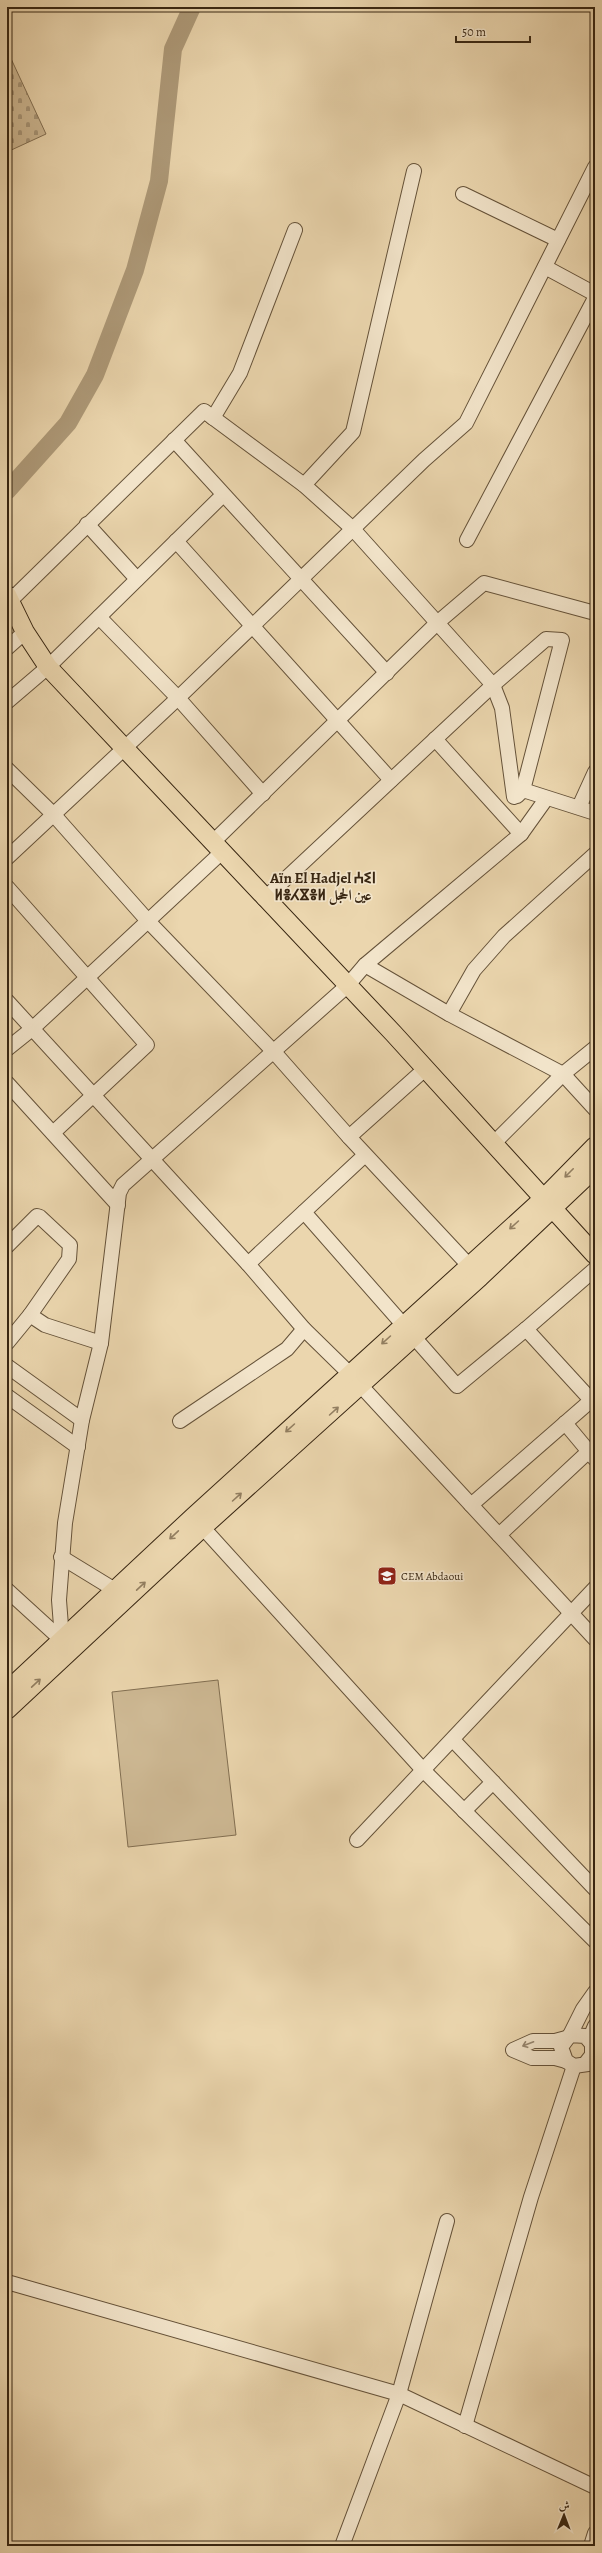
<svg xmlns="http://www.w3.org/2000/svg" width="602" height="2553" viewBox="0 0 602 2553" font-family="Alegreya,Amiri,'Noto Sans Tifinagh',serif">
	<defs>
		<pattern id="cemetery-stones" width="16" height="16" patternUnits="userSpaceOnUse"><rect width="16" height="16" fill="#cdb893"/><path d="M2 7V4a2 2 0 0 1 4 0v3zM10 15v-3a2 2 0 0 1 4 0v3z" fill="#a79577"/></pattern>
	</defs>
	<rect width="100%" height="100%" fill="#ebd6ae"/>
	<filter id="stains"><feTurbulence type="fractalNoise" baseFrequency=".005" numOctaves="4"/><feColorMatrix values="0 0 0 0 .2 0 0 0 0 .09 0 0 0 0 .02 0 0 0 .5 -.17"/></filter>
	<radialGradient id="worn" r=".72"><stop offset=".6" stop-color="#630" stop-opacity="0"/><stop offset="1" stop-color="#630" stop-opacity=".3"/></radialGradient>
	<polygon fill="url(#cemetery-stones)" stroke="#826f52" points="7,50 46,134 7,152"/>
	<polygon fill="#cdb893" stroke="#826f52" points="218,1680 236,1835 128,1847 112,1692"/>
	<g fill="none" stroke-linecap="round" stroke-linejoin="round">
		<polyline stroke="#ae9a79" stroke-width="18" points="7,491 68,423 95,375 135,270 159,181 173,49 192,7"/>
		<g stroke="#655239" stroke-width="16">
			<g id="minor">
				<polyline points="463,194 558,240"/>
				<polyline points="545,267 595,294"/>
				<polyline points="213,418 240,373 295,230"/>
				<polyline points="174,440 387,673"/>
				<polyline points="304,485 353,432 414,171"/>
				<polyline points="87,524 137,579"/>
				<polyline points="467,540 595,298"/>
				<polyline points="176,541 391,780"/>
				<polyline points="10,601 204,411 304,485 353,529 493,685 502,708 514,797"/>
				<polyline points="99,617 178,698 263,794"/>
				<polyline points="7,648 25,632"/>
				<polyline points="7,702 48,667 223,495"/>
				<polyline points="435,739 521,834"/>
				<polyline points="7,769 54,815 148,921 274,1052 349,1137 475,1272"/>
				<polyline points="517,796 523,790 595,813"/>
				<polyline points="579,807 595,772"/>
				<polyline points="212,843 437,623 484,583 595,613"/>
				<polyline points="7,858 178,698 424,460 466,423 595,167"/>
				<polyline points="7,887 147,1045 53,1133"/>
				<polyline points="264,899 493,685 546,639 562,640 523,790"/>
				<polyline points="365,965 449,1014 563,1074 595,1109"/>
				<polyline points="7,1001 248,1264 304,1329 350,1374 595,1639"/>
				<polyline points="449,1014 474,970 504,936 595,854"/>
				<polyline points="7,1049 32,1029 222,852"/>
				<polyline points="7,1083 118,1205"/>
				<polyline points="349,1137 425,1069"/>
				<polyline points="493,1144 563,1074 595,1048"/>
				<polyline points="304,1212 457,1386 526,1329"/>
				<polyline points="7,1246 37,1216 40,1217 70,1245 69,1259 30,1315"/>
				<polyline points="248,1264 365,1155"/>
				<polyline points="7,1343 30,1315 45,1325 101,1343"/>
				<polyline points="7,1366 82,1420"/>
				<polyline points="7,1396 78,1447"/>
				<polyline points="591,1400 526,1329 595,1269"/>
				<polyline points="180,1421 287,1349 304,1329"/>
				<polyline points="565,1423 595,1459"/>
				<polyline points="471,1505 595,1397"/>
				<polyline points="196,1520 424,1771 595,1941"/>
				<polyline points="499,1535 589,1451"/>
				<polyline points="61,1557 115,1590 122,1597"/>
				<polyline points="7,1590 64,1642"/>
				<polyline points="62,1639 59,1600 65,1523 82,1420 101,1343 119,1193 123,1185 347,986 365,965 521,834 546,799"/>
				<polyline points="453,1740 595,1889"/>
				<polyline points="464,1811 493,1782"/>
				<polyline points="357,1840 595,1588"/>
				<polyline points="570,2035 583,2009 595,1992"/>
				<polyline points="589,2040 595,2026"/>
				<polyline points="566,2061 555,2058 532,2058 513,2050 533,2041 555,2041 566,2038"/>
				<polyline points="585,2064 592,2055 592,2044 585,2036 570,2035 561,2047 566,2061 574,2066 595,2063"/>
				<polyline points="7,2282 399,2394 595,2487"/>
				<polyline points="465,2426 531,2197 574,2066"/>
				<polyline points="342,2546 399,2394 447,2221"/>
				<polyline points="591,2546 595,2533"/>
			</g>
		</g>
		<g stroke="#382612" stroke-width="20">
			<g id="major">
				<polyline points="7,595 25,632 48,667 394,1034 595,1255"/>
				<polyline points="7,1691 193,1517 543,1199 595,1146"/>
				<polyline points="7,1710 202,1528 480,1277 595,1168"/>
			</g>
		</g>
		<use href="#minor" stroke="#f2e4ca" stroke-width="14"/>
		<use href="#major" stroke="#ebd6ae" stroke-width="18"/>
	</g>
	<defs><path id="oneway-shaft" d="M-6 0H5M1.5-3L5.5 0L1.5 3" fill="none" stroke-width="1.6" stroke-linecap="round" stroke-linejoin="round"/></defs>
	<g stroke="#927e60">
		<use href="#oneway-shaft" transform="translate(569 1173) rotate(135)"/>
		<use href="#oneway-shaft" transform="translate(514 1225) rotate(138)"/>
		<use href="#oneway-shaft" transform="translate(386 1340) rotate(138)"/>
		<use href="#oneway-shaft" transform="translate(334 1411) rotate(-42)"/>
		<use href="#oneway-shaft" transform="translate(290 1428) rotate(138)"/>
		<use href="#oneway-shaft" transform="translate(237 1497) rotate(-42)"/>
		<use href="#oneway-shaft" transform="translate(174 1535) rotate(137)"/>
		<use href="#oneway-shaft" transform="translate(141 1586) rotate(-43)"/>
		<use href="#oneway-shaft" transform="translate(36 1683) rotate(-43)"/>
	</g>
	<use stroke="#95856e" href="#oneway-shaft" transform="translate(528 2044) rotate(159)"/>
	<defs>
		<g id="school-square" transform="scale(1)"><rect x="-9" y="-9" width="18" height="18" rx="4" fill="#8f2418" stroke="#f2e4ca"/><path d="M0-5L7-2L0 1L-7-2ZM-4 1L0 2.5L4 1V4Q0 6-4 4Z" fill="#fff"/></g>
	</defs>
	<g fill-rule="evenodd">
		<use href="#school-square" x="387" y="1576"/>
	</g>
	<g text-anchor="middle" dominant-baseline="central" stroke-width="3.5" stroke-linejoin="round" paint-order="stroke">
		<g font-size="11" fill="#382612" stroke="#f2e4ca" text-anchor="start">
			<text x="401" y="1576">CEM Abdaoui</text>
		</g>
		<g font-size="15" font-weight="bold" fill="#382612" stroke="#f2e4ca">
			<text x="323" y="878">Aïn El Hadjel ⵄⵉⵏ<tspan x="323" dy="17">ⵍⴻⵃⴵⴻⵍ عين الحجل</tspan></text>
		</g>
	</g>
	<rect width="602" height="2553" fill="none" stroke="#ebd6ae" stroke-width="24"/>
	<rect x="8" y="8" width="586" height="2537" fill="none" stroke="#382612" stroke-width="2"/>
	<rect x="12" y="12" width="578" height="2529" fill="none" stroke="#382612"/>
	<g transform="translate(564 2515) rotate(1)" stroke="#f2e4ca" stroke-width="3" paint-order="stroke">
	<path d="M0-3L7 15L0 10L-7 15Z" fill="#382612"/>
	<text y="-6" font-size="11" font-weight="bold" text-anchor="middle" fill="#382612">ش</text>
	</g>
	<path d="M456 36v6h74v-6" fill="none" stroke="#382612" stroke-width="2"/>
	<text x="462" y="36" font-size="12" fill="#382612" stroke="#f2e4ca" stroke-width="3" paint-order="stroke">50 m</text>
	<rect width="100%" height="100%" filter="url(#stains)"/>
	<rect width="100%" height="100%" fill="url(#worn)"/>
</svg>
